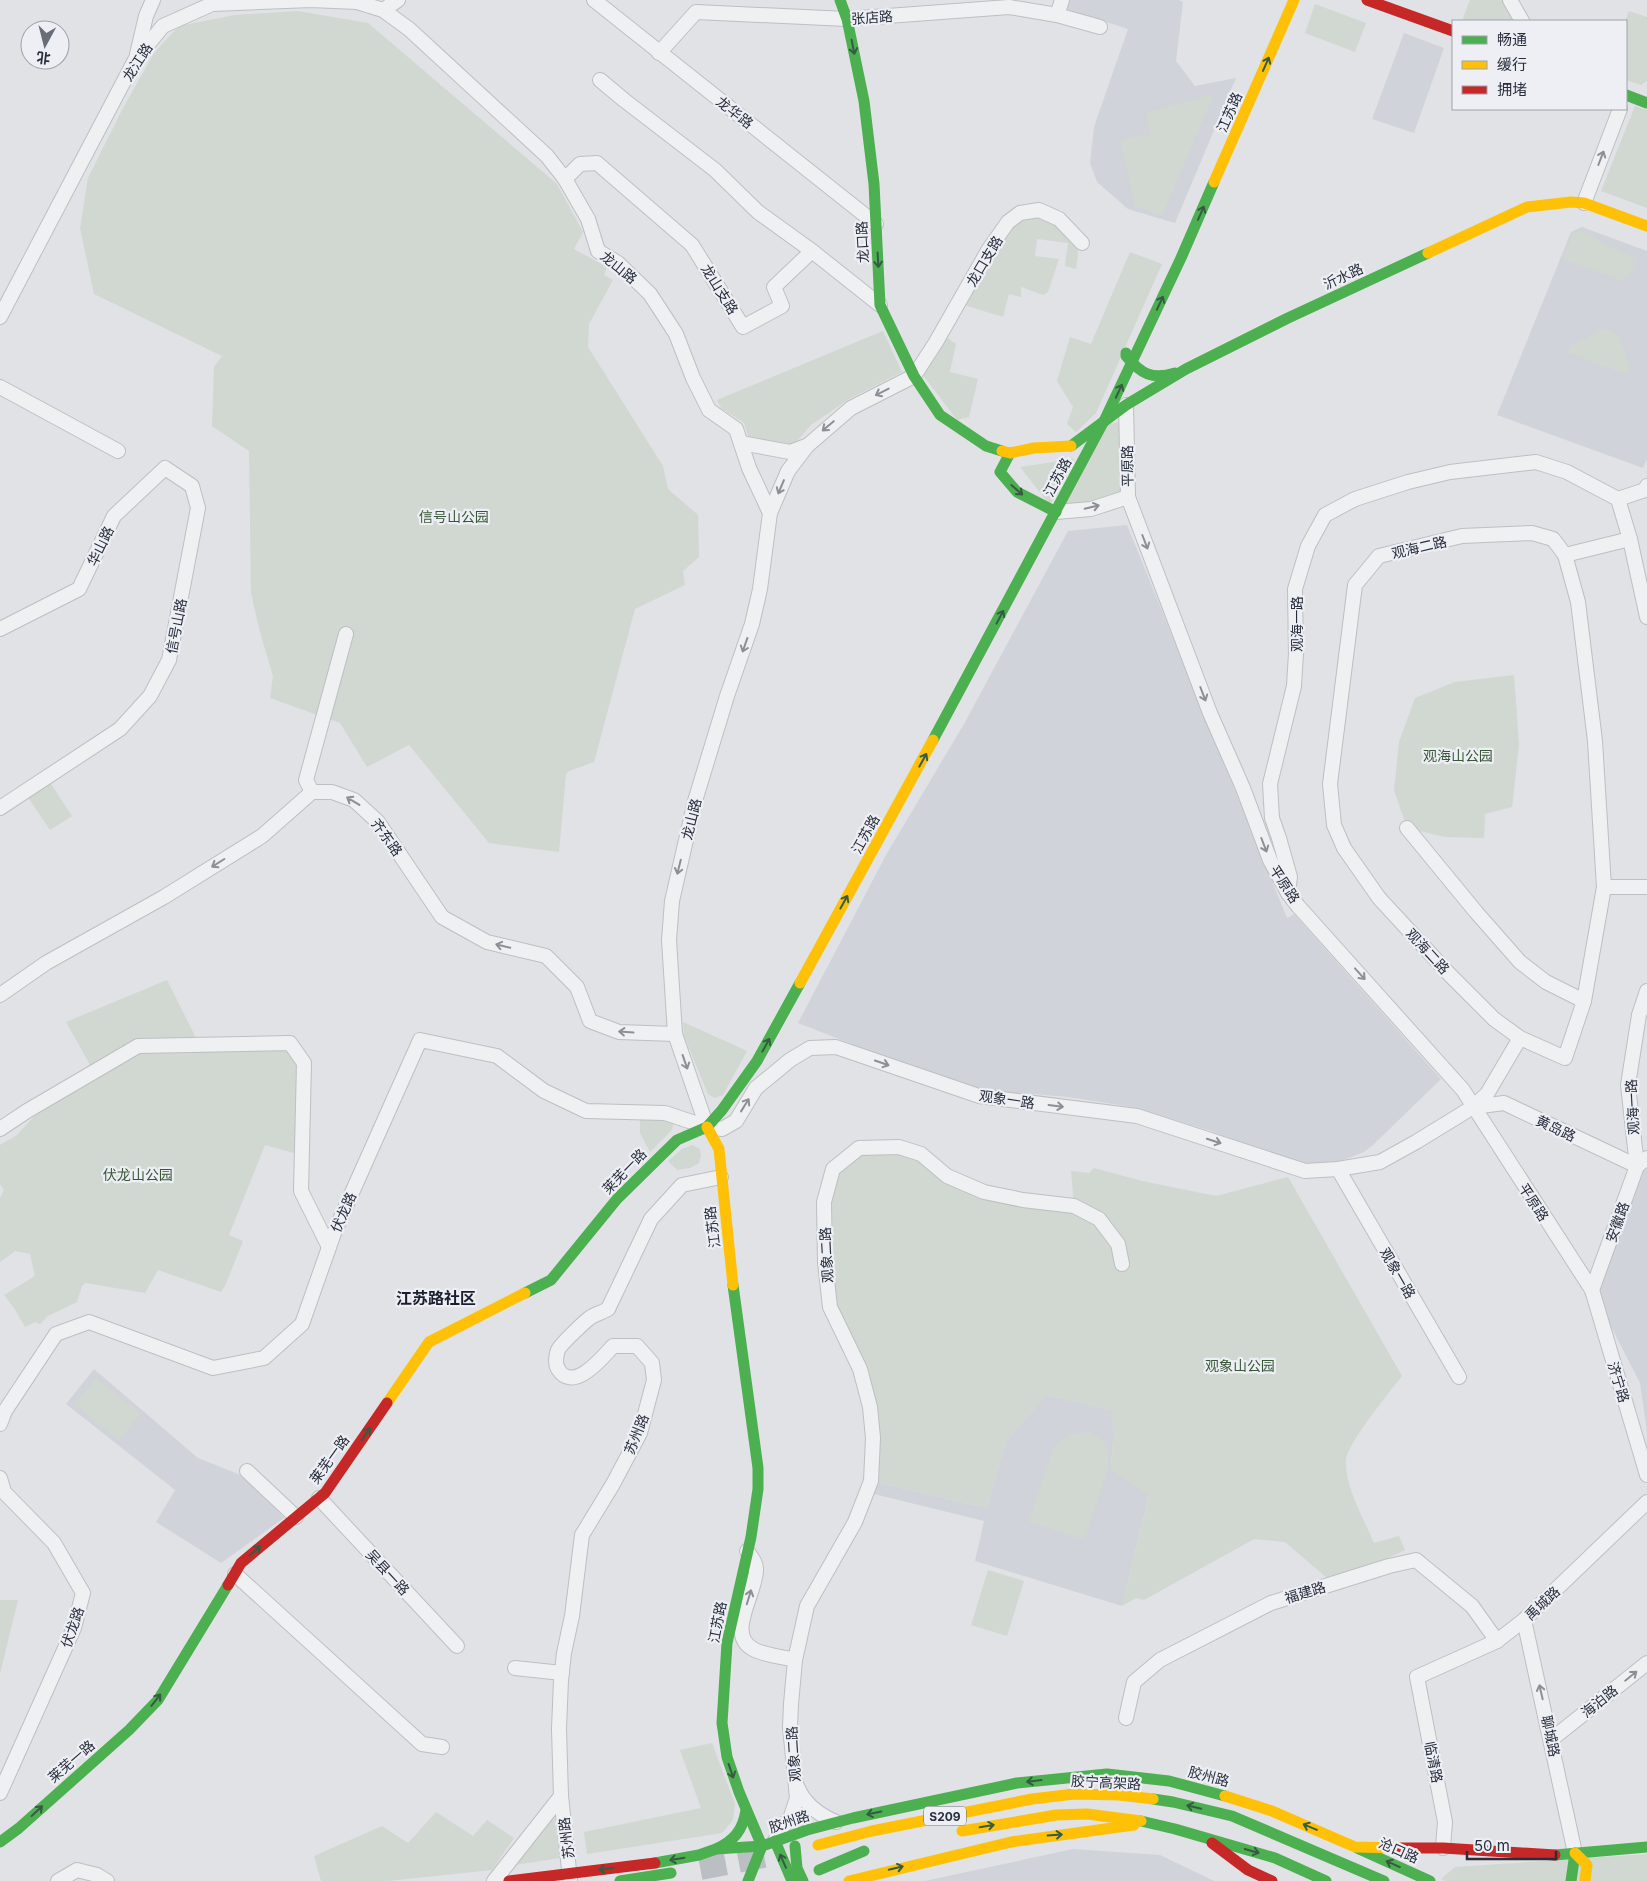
<svg xmlns="http://www.w3.org/2000/svg" width="1647" height="1881" viewBox="0 0 1647 1881" font-family="Inter,'Noto Sans SC',sans-serif">
	<rect width="100%" height="100%" fill="#e0e2e5"/>
	<g fill="#d0d3d9">
		<polygon points="1062,0 1178,0 1183,2 1176,61 1195,86 1236,78 1175,223 1128,209 1097,182 1090,163 1094,127 1128,29 1060,7"/>
		<polygon points="1404,33 1444,48 1414,133 1372,119"/>
		<polygon points="1582,227 1647,251 1647,459 1643,468 1497,415 1571,232"/>
		<polygon points="1127,525 1287,918 1294,914 1441,1079 1373,1145 1364,1152 1333,1164 1294,1164 1211,1131 1132,1107 1068,1097 965,1088 798,1023 886,855 964,724 1068,531"/>
		<polygon points="1647,1167 1647,1431 1640,1383 1596,1297 1642,1171"/>
		<polygon points="94,1369 198,1458 248,1478 284,1518 221,1563 156,1522 175,1490 66,1404"/>
		<polygon points="1046,1395 1113,1411 1113,1442 1111,1470 1149,1495 1122,1606 975,1561 984,1521 866,1492 871,1481 987,1508 1006,1441"/>
		<polygon points="1073,1849 1160,1855 1214,1881 925,1881"/>
	</g>
	<g fill="#d0d8d1">
		<polygon points="1470,0 1502,0 1514,21 1462,21"/>
		<polygon points="1315,4 1366,23 1355,52 1305,33"/>
		<polygon points="298,11 368,23 557,184 583,232 574,249 607,267 604,275 613,280 589,324 588,347 663,466 668,489 698,515 699,557 683,571 685,585 635,609 594,762 569,771 566,774 559,852 489,843 409,745 367,767 340,723 270,698 273,676 260,632 251,593 249,451 212,426 214,367 222,356 94,294 80,228 88,178 122,110 154,53 179,26 235,15"/>
		<polygon points="1629,11 1647,17 1647,81 1641,85 1626,80 1625,21"/>
		<polygon points="1214,94 1162,216 1135,206 1120,141 1150,134 1146,113"/>
		<polygon points="1635,106 1647,110 1647,208 1601,191"/>
		<polygon points="1038,216 1056,223 1077,244 1078,255 1076,269 1065,266 1068,243 1037,239 1035,256 1059,259 1048,292 1043,295 1021,287 1021,297 1009,294 1003,317 964,305 1009,231 1020,221"/>
		<polygon points="1580,231 1592,236 1600,242 1637,259 1629,277 1625,275 1622,281 1563,259 1573,233"/>
		<polygon points="1130,252 1162,264 1096,413 1076,432 1067,424 1073,407 1057,381 1070,337 1091,344"/>
		<polygon points="1605,329 1618,335 1630,367 1628,375 1568,353 1571,345"/>
		<polygon points="883,331 902,372 849,399 811,425 792,447 750,441 744,423 721,408 717,400"/>
		<polygon points="946,337 956,344 950,372 978,379 969,417 957,420 923,375"/>
		<polygon points="1121,421 1124,493 1092,503 1063,507 1106,425"/>
		<polygon points="1074,459 1050,505 1020,467"/>
		<polygon points="1514,675 1519,744 1512,807 1485,814 1484,838 1445,837 1407,828 1394,790 1399,742 1415,698 1455,682"/>
		<polygon points="49,781 72,816 50,830 27,796"/>
		<polygon points="167,980 197,1040 299,1049 301,1155 265,1145 229,1235 243,1241 225,1286 221,1292 158,1270 145,1293 86,1283 82,1286 77,1302 48,1316 40,1324 35,1322 25,1327 14,1308 4,1295 35,1276 30,1254 15,1251 0,1262 0,1198 4,1190 0,1184 0,1145 17,1135 39,1111 90,1076 89,1063 66,1022"/>
		<polygon points="683,1022 747,1051 723,1095 715,1098 708,1094 684,1036"/>
		<polygon points="640,1116 672,1119 674,1123 671,1131 650,1152 640,1133"/>
		<polygon points="692,1145 700,1149 701,1155 699,1163 690,1168 677,1170 668,1161 682,1149"/>
		<path d="M899 1147 984 1192 1074 1205 1071 1171 1089 1173 1094 1168 1142 1181 1216 1196 1288 1177 1402 1376C1390 1391 1348 1443 1346 1459 1344 1486 1364 1519 1374 1543L1399 1536 1405 1550 1382 1561V1562L1341 1590 1285 1542 1254 1539 1144 1600 1136 1598 1122 1606 1149 1496 1111 1470 1113 1442 1112 1411 1046 1395 1006 1441 987 1508 871 1481 870 1407 830 1307 825 1262 833 1169 859 1148Z"/>
		<polygon points="96,1378 141,1414 119,1441 75,1404"/>
		<polygon points="1089,1432 1103,1439 1109,1455 1108,1469 1085,1540 1029,1522 1054,1447 1069,1434"/>
		<polygon points="988,1570 1024,1581 1007,1636 971,1625"/>
		<polygon points="0,1600 18,1600 0,1674"/>
		<polygon points="712,1743 735,1804 733,1820 722,1833 587,1854 584,1832 701,1808 680,1750"/>
		<polygon points="436,1812 473,1836 487,1820 514,1838 492,1870 388,1881 321,1881 314,1856 382,1826 408,1843"/>
		<polygon points="554,1815 560,1858 515,1865"/>
		<polygon points="1647,1854 1647,1881 1446,1881 1441,1879 1455,1867"/>
	</g>
	<g fill="none" stroke-linecap="round" stroke-linejoin="round">
		<polyline stroke="#bbbec3" stroke-width="26" stroke-dasharray="26 13" stroke-linecap="butt" points="700,1867 768,1854"/>
		<g stroke="#bdbfc2" stroke-width="16">
			<g id="street">
				<polyline points="594,0 876,224"/>
				<polyline points="1510,0 1522,21"/>
				<polyline points="383,10 398,0"/>
				<polyline points="1057,15 1062,0"/>
				<polyline points="659,53 696,12 847,19 1009,7 1057,15 1100,27"/>
				<polyline points="137,54 146,16 153,0"/>
				<polyline points="600,80 624,100 715,170 758,212 812,251"/>
				<polyline points="565,179 580,164 597,163 692,245 743,327 782,306 774,287 812,251 880,305"/>
				<polyline points="1584,203 1620,109"/>
				<polyline points="0,317 135,60 163,26 212,4 311,0 357,2 383,10 409,29 547,156 565,179 588,219 598,251 618,263 650,294 667,320 676,334 693,378 709,410 736,429 749,468 770,513"/>
				<polyline points="0,387 118,451"/>
				<polyline points="1126,405 1128,497 1210,713 1243,788 1270,860 1288,893 1298,906 1463,1090 1592,1290 1647,1475"/>
				<polyline points="741,443 790,452 806,446"/>
				<polyline points="1618,499 1645,490 1647,486"/>
				<polyline points="1056,512 1091,509 1128,497"/>
				<polygon points="1532,533 1553,539 1565,555 1578,602 1595,741 1604,887 1584,1001 1565,1058 1520,1038 1494,1019 1450,975 1379,898 1344,848 1334,825 1330,784 1355,585 1379,556 1462,536"/>
				<polyline points="1565,555 1630,539"/>
				<polyline points="0,629 79,589 114,516 165,468 192,486 198,508 169,660 150,696 120,729 0,808"/>
				<polyline points="312,792 306,780 346,634"/>
				<polyline points="1407,828 1476,912 1520,962 1546,982 1584,1001"/>
				<polyline points="1604,887 1647,887"/>
				<polyline points="1288,893 1290,877 1279,838 1272,818 1270,784 1294,686 1296,653 1295,589 1308,546 1325,515 1355,499 1408,482 1450,472 1536,462 1567,472 1618,499 1630,539 1647,617"/>
				<polyline points="0,995 46,963 164,897 262,836 312,792 332,792 354,800 378,822 442,917 487,942 546,956 577,987 590,1021 619,1032 675,1034"/>
				<polyline points="1473,1107 1504,1103 1637,1166"/>
				<polyline points="707,1127 675,1034 669,940 672,901 695,801 727,696 752,624 760,589 770,513 788,471 807,446 851,408 914,376 936,342 989,249 1008,222 1020,213 1039,210 1059,219 1082,243"/>
				<polyline points="0,1129 27,1111 138,1046 290,1043 304,1063 301,1191 329,1247"/>
				<polyline points="1637,1166 1628,1085 1639,1015 1647,991"/>
				<polyline points="1338,1169 1459,1377"/>
				<polyline points="1592,1290 1637,1166 1647,1158"/>
				<polyline points="0,1424 5,1411 56,1334 89,1322 213,1368 264,1358 302,1324 334,1233 420,1040 497,1056 544,1091 586,1111 665,1113 707,1127 722,1129 736,1121 756,1088 790,1060 810,1048 836,1047 979,1096 1137,1116 1305,1171 1338,1169 1380,1162 1416,1142 1473,1107 1487,1094 1520,1038"/>
				<polyline points="247,1471 296,1517"/>
				<polyline points="0,1478 4,1492 54,1543 83,1593 74,1628 0,1793"/>
				<polyline points="319,1498 457,1646"/>
				<path d="M747 1551C751 1557 756 1562 756 1569 757 1592 725 1634 753 1649 763 1655 783 1657 795 1660"/>
				<polyline points="235,1574 422,1744 442,1747"/>
				<polyline points="1524,1620 1575,1853"/>
				<polyline points="515,1668 562,1673"/>
				<polyline points="1126,1718 1134,1682 1160,1660 1271,1603 1389,1566 1416,1560 1472,1606 1497,1641"/>
				<polyline points="1552,1739 1647,1663"/>
				<path d="M797 1786C804 1804 819 1815 836 1822"/>
				<polyline points="775,1841 785,1823 790,1819 797,1798 790,1727 791,1704 795,1660 807,1606 855,1522 871,1481 873,1438 870,1407 860,1369 830,1307 825,1262 824,1202 833,1169 859,1148 899,1147 921,1154 947,1176 984,1192 1023,1200 1074,1206 1099,1219 1118,1244 1122,1264"/>
				<polyline points="1443,1848 1445,1822 1417,1677 1497,1641 1524,1620 1647,1502"/>
				<path d="M570 1879 561 1796 559 1729 561 1680 564 1653 572 1616 582 1535 613 1484 640 1433 654 1380 652 1363 637 1346H613C603 1357 573 1394 558 1369 555 1364 556 1355 558 1350 560 1345 585 1321 591 1317 596 1314 603 1312 608 1309L651 1219 682 1185 721 1177"/>
				<polyline points="58,1881 77,1870 97,1875 107,1881"/>
				<polyline points="494,1881 561,1796"/>
			</g>
		</g>
		<use href="#street" stroke="#eff0f1" stroke-width="14"/>
		<g stroke="#4caf50" stroke-width="11">
			<polyline points="840,0 847,19 864,101 874,184 880,305 914,376 940,415 986,446 1002,451"/>
			<polyline points="1626,95 1647,103"/>
			<path d="M1126 353V356C1141 374 1152 380 1175 373"/>
			<polyline points="1071,446 1126,405 1186,369 1288,318 1428,253"/>
			<polyline points="1010,453 1000,472 1017,492 1056,512"/>
			<polyline points="933,740 1105,419 1181,258 1214,182"/>
			<polyline points="733,1285 758,1468 758,1489 751,1537 727,1643 722,1723 727,1757 739,1792 762,1846"/>
			<polyline points="525,1293 551,1280 617,1199 677,1140 707,1127 722,1110 757,1061 800,983"/>
			<polyline points="1153,1799 1173,1802 1232,1816 1384,1881"/>
			<polyline points="1141,1821 1175,1829 1275,1858 1326,1881"/>
			<polyline points="0,1842 19,1828 129,1730 158,1700 228,1585"/>
			<polyline points="1357,1848 1430,1881"/>
			<path d="M716 1849C734 1841 743 1830 746 1810"/>
			<polyline points="1555,1855 1647,1847"/>
			<polyline points="655,1863 699,1855 716,1849 762,1846"/>
			<polyline points="819,1870 864,1851"/>
			<polyline points="620,1881 671,1873"/>
			<polyline points="748,1881 762,1846 807,1830 853,1818 1017,1783 1107,1774 1169,1781 1225,1796"/>
			<polyline points="1571,1881 1575,1853"/>
		</g>
		<g stroke="#ffc107" stroke-width="11">
			<polyline points="1214,182 1294,0"/>
			<polyline points="1428,253 1527,207 1571,202 1584,203 1647,226"/>
			<polyline points="1002,451 1010,453 1034,448 1071,446"/>
			<polyline points="800,983 933,740"/>
			<polyline points="707,1127 719,1149 733,1285"/>
			<polyline points="387,1403 429,1342 525,1293"/>
			<polyline points="1225,1796 1272,1811 1355,1847 1401,1848"/>
			<polyline points="962,1831 1056,1815 1087,1814 1141,1821"/>
			<polyline points="818,1845 872,1831 1032,1799 1074,1794 1119,1795 1153,1799"/>
			<polyline points="1575,1853 1587,1865 1585,1881"/>
			<polyline points="849,1881 1011,1842 1134,1825"/>
		</g>
		<g stroke="#c62828" stroke-width="11">
			<polyline points="1367,0 1453,31"/>
			<polyline points="228,1585 241,1563 325,1493 387,1403"/>
			<polyline points="1212,1843 1248,1870 1272,1881"/>
			<polyline points="1401,1848 1443,1848 1555,1855"/>
		</g>
		<g stroke="#4caf50" stroke-width="11">
			<polyline points="775,1841 792,1881"/>
			<polyline points="795,1846 797,1868 803,1881"/>
		</g>
		<polyline stroke="#c62828" stroke-width="11" points="509,1881 655,1863"/>
	</g>
	<defs><path id="oneway-shaft" d="M-6 0H5M1.5-3L5.5 0L1.5 3" fill="none" stroke-width="1.6" stroke-linecap="round" stroke-linejoin="round" transform="scale(1.25)"/></defs>
	<g stroke="#355b43">
		<use href="#oneway-shaft" transform="translate(853 47) rotate(79)"/>
		<use href="#oneway-shaft" transform="translate(1266 64) rotate(-66)"/>
		<use href="#oneway-shaft" transform="translate(1201 213) rotate(-66)"/>
		<use href="#oneway-shaft" transform="translate(878 260) rotate(87)"/>
		<use href="#oneway-shaft" transform="translate(1160 303) rotate(-65)"/>
		<use href="#oneway-shaft" transform="translate(1119 391) rotate(-65)"/>
		<use href="#oneway-shaft" transform="translate(1017 490) rotate(41)"/>
		<use href="#oneway-shaft" transform="translate(1000 617) rotate(-62)"/>
		<use href="#oneway-shaft" transform="translate(923 760) rotate(-61)"/>
		<use href="#oneway-shaft" transform="translate(844 902) rotate(-61)"/>
		<use href="#oneway-shaft" transform="translate(766 1045) rotate(-61)"/>
		<use href="#oneway-shaft" transform="translate(366 1434) rotate(-55)"/>
		<use href="#oneway-shaft" transform="translate(255 1551) rotate(-40)"/>
		<use href="#oneway-shaft" transform="translate(156 1700) rotate(-52)"/>
		<use href="#oneway-shaft" transform="translate(731 1771) rotate(71)"/>
		<use href="#oneway-shaft" transform="translate(1034 1781) rotate(173)"/>
		<use href="#oneway-shaft" transform="translate(1194 1807) rotate(-166)"/>
		<use href="#oneway-shaft" transform="translate(37 1811) rotate(-43)"/>
		<use href="#oneway-shaft" transform="translate(874 1813) rotate(168)"/>
		<use href="#oneway-shaft" transform="translate(987 1826) rotate(-10)"/>
		<use href="#oneway-shaft" transform="translate(1310 1827) rotate(-157)"/>
		<use href="#oneway-shaft" transform="translate(1055 1835) rotate(-4)"/>
		<use href="#oneway-shaft" transform="translate(1252 1851) rotate(16)"/>
		<use href="#oneway-shaft" transform="translate(677 1859) rotate(170)"/>
		<use href="#oneway-shaft" transform="translate(783 1861) rotate(-114)"/>
		<use href="#oneway-shaft" transform="translate(1393 1864) rotate(-156)"/>
		<use href="#oneway-shaft" transform="translate(896 1868) rotate(-13)"/>
		<use href="#oneway-shaft" transform="translate(606 1869) rotate(173)"/>
	</g>
	<g stroke="#8c8f96">
		<use href="#oneway-shaft" transform="translate(1601 158) rotate(-69)"/>
		<use href="#oneway-shaft" transform="translate(882 392) rotate(153)"/>
		<use href="#oneway-shaft" transform="translate(828 426) rotate(140)"/>
		<use href="#oneway-shaft" transform="translate(781 487) rotate(113)"/>
		<use href="#oneway-shaft" transform="translate(1092 507) rotate(-13)"/>
		<use href="#oneway-shaft" transform="translate(1145 542) rotate(69)"/>
		<use href="#oneway-shaft" transform="translate(745 645) rotate(109)"/>
		<use href="#oneway-shaft" transform="translate(1203 694) rotate(69)"/>
		<use href="#oneway-shaft" transform="translate(353 801) rotate(-149)"/>
		<use href="#oneway-shaft" transform="translate(1264 845) rotate(69)"/>
		<use href="#oneway-shaft" transform="translate(218 863) rotate(148)"/>
		<use href="#oneway-shaft" transform="translate(679 867) rotate(104)"/>
		<use href="#oneway-shaft" transform="translate(503 946) rotate(-166)"/>
		<use href="#oneway-shaft" transform="translate(1360 974) rotate(48)"/>
		<use href="#oneway-shaft" transform="translate(626 1032) rotate(-176)"/>
		<use href="#oneway-shaft" transform="translate(685 1062) rotate(71)"/>
		<use href="#oneway-shaft" transform="translate(882 1063) rotate(19)"/>
		<use href="#oneway-shaft" transform="translate(745 1105) rotate(-58)"/>
		<use href="#oneway-shaft" transform="translate(1056 1106) rotate(7)"/>
		<use href="#oneway-shaft" transform="translate(1214 1141) rotate(18)"/>
		<use href="#oneway-shaft" transform="translate(749 1597) rotate(-73)"/>
		<use href="#oneway-shaft" transform="translate(1631 1676) rotate(-39)"/>
		<use href="#oneway-shaft" transform="translate(1541 1692) rotate(-103)"/>
	</g>
	<g text-anchor="middle" dominant-baseline="central" stroke-width="4.5" stroke-linejoin="round" paint-order="stroke">
		<rect fill="#edeff4" stroke="#636873" stroke-width="1" x="924" y="1806.5" width="42" height="19" rx="4"/>
		<g font-size="12" font-weight="bold" fill="#282e3c">
			<text x="945" y="1816">S209</text>
		</g>
		<g font-size="14" fill="#282e3c" stroke="#edeff4">
			<text transform="translate(872 17) rotate(-4)">张店路</text>
			<text transform="translate(137 62) rotate(-57)">龙江路</text>
			<text transform="translate(735 112) rotate(38)">龙华路</text>
			<text transform="translate(1229 112) rotate(-66)">江苏路</text>
			<text transform="translate(862 242) rotate(-93)">龙口路</text>
			<text transform="translate(984 261) rotate(-59)">龙口支路</text>
			<text transform="translate(619 267) rotate(39)">龙山路</text>
			<text transform="translate(1343 276) rotate(-25)">沂水路</text>
			<text transform="translate(720 289) rotate(58)">龙山支路</text>
			<text transform="translate(1127 466) rotate(-91)">平原路</text>
			<text transform="translate(1057 477) rotate(-62)">江苏路</text>
			<text transform="translate(100 546) rotate(-64)">华山路</text>
			<text transform="translate(1419 547) rotate(-13)">观海二路</text>
			<text transform="translate(1296 624) rotate(-90)">观海一路</text>
			<text transform="translate(176 626) rotate(-79)">信号山路</text>
			<text transform="translate(691 819) rotate(-76)">龙山路</text>
			<text transform="translate(865 834) rotate(-61)">江苏路</text>
			<text transform="translate(387 837) rotate(54)">齐东路</text>
			<text transform="translate(1285 884) rotate(57)">平原路</text>
			<text transform="translate(1428 951) rotate(47)">观海二路</text>
			<text transform="translate(1007 1099) rotate(8)">观象一路</text>
			<text transform="translate(1632 1107) rotate(-93)">观海一路</text>
			<text transform="translate(1556 1128) rotate(25)">黄岛路</text>
			<text transform="translate(624 1171) rotate(-46)">莱芜一路</text>
			<text transform="translate(1534 1202) rotate(57)">平原路</text>
			<text transform="translate(343 1212) rotate(-66)">伏龙路</text>
			<text transform="translate(1617 1222) rotate(-70)">安徽路</text>
			<text transform="translate(712 1227) rotate(-97)">江苏路</text>
			<text transform="translate(826 1255) rotate(-93)">观象二路</text>
			<text transform="translate(1398 1273) rotate(60)">观象一路</text>
			<text transform="translate(1619 1382) rotate(73)">济宁路</text>
			<text transform="translate(636 1434) rotate(-68)">苏州路</text>
			<text transform="translate(329 1459) rotate(-54)">莱芜一路</text>
			<text transform="translate(388 1572) rotate(47)">吴县一路</text>
			<text transform="translate(1305 1592) rotate(-17)">福建路</text>
			<text transform="translate(1542 1603) rotate(-43)">禹城路</text>
			<text transform="translate(717 1622) rotate(-79)">江苏路</text>
			<text transform="translate(72 1627) rotate(-71)">伏龙路</text>
			<text transform="translate(1599 1701) rotate(-39)">海泊路</text>
			<text transform="translate(1551 1736) rotate(78)">聊城路</text>
			<text transform="translate(793 1754) rotate(-94)">观象二路</text>
			<text transform="translate(71 1761) rotate(-41)">莱芜一路</text>
			<text transform="translate(1434 1762) rotate(79)">临清路</text>
			<text transform="translate(1209 1776) rotate(15)">胶州路</text>
			<text transform="translate(1106 1782) rotate(3)">胶宁高架路</text>
			<text transform="translate(789 1821) rotate(-18)">胶州路</text>
			<text transform="translate(566 1838) rotate(-97)">苏州路</text>
			<text transform="translate(1399 1850) rotate(24)">沧口路</text>
		</g>
		<g font-size="14" fill="#395737" stroke="#edeff4">
			<text x="454" y="516">信号山公园</text>
			<text x="1458" y="755">观海山公园</text>
			<text x="138" y="1174">伏龙山公园</text>
			<text x="1240" y="1365">观象山公园</text>
		</g>
		<g font-size="16" font-weight="bold" fill="#1b1f2d" stroke="#edeff4">
			<text x="436" y="1298">江苏路社区</text>
		</g>
	</g>
	<rect x="1452" y="20" width="175" height="90" fill="#edeff4" stroke="#9ea2aa"/>
	<rect x="1462" y="36" width="25" height="8" fill="#4caf50" stroke="#9ea2aa"/>
	<text x="1497" y="45" font-size="15" fill="#282e3c">畅通</text>
	<rect x="1462" y="61" width="25" height="8" fill="#ffc107" stroke="#9ea2aa"/>
	<text x="1497" y="70" font-size="15" fill="#282e3c">缓行</text>
	<rect x="1462" y="86" width="25" height="8" fill="#c62828" stroke="#9ea2aa"/>
	<text x="1497" y="95" font-size="15" fill="#282e3c">拥堵</text>
	<g transform="translate(45 45) rotate(187)"><circle r="24" fill="#edeff4" stroke="#9ea2aa"/>
	<path d="M0-4L9 19L0 12L-9 19Z" fill="#686d77"/>
	<text y="-8" font-size="14" font-weight="bold" text-anchor="middle" fill="#282e3c">北</text>
	</g>
	<path d="M1467 1851v8h89v-8" fill="none" stroke="#282e3c" stroke-width="2.5"/>
	<text x="1474" y="1851" font-size="15" fill="#282e3c" stroke="#edeff4" stroke-width="4" paint-order="stroke">50 m</text>
</svg>
